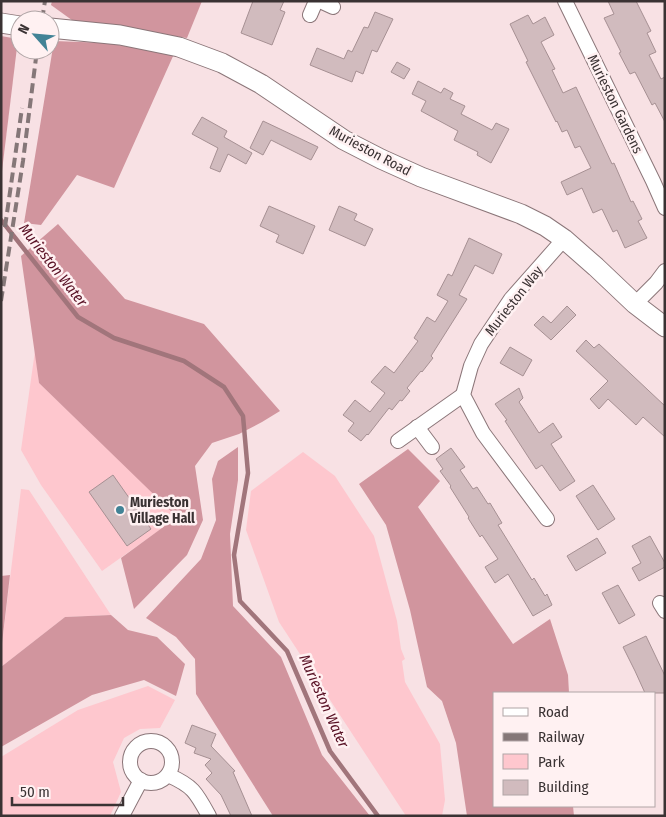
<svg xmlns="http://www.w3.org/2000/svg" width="666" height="817" viewBox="0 0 666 817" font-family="'Fira Sans Condensed',sans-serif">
	<rect width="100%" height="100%" fill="#f8e1e4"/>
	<g fill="#fec7ce">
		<polygon points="35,351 39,383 178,517 102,571 41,485 21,450"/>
		<polygon points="303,452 335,476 374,536 397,621 401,649 405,659 402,661 405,682 440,744 445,800 442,816 406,816 279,622 246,530 251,491"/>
		<polygon points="21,489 29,490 111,615 65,617 1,667 1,652"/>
		<polygon points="148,686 175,700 160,728 140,729 124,738 113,762 121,792 110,816 1,816 1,757 78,710"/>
	</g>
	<g fill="#d1959e">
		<polygon points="52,1 202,1 187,38 76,23 51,5"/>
		<polygon points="1,36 18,39 1,179"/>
		<polygon points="54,41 106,43 174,54 114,188 77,175 41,225 24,223"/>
		<polygon points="58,224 125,299 204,324 280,411 262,422 239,434 212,443 195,466 203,520 187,555 134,609 121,558 177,517 39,383 21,256"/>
		<polygon points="238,447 238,480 230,534 233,606 281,657 322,755 370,816 273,816 196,694 195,659 176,637 146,618 201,559 216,520 212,479 218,461"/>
		<polygon points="408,449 440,481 418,507 513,644 550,619 568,675 569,693 495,693 495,806 573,806 574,816 467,816 456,743 442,701 427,687 410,610 386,525 359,484"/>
		<polygon points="10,575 1,652 1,576"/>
		<polygon points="111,615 128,630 157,637 185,664 176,696 144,680 92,695 1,747 1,667 65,617"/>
	</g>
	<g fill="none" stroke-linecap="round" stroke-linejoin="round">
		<polyline stroke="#a1757b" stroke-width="4.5" points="1,220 78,317 114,338 184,361 224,387 243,416 248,473 234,555 240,601 287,651 330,751 378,816"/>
	</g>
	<g fill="#d1bbbe" stroke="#a69093">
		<polygon points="253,1 284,1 280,10 285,12 272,45 241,33"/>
		<polygon points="608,1 636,1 651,31 647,33 656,52 649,55 661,79 665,77 665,122 655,103 652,105 635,72 630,74 619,53 621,52 604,18 614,14"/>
		<polygon points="375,12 393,19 377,52 372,50 363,74 356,71 352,82 310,65 317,48 344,59 348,50 352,52 364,27 368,28"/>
		<polygon points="528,15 533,24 545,17 554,35 541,42 555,69 552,70 563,93 576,87 612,164 614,163 631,202 633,201 642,219 638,221 647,238 625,248 617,230 613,232 602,209 593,213 582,188 567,195 561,182 591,168 580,146 575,148 567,130 562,132 557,121 556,122 526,62 528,61 510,24"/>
		<polygon points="397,62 410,69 404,79 391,72"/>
		<polygon points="418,81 441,93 444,88 453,93 450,99 465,106 461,114 492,130 496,123 509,129 491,163 477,155 478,152 454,140 458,131 421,111 426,101 412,94"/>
		<polygon points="202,117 227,131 224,137 252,153 246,164 228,154 220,172 210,168 218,148 192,134"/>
		<polygon points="263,121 318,147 311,160 271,140 263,155 250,148"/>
		<polygon points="269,206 315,226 303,254 276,242 279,235 260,226"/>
		<polygon points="339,206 357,214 354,220 373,229 365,246 329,230"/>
		<polygon points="469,238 502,254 493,274 475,265 459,295 467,299 431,356 433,358 422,372 421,371 407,388 410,391 402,401 400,400 392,410 389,408 368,435 367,434 361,441 348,431 354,423 343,415 355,400 370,412 385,393 371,382 385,366 394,373 418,341 414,338 427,317 435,322 448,301 437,295 448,274 452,276"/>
		<polygon points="567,306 576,315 551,340 534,325 543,316 551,323"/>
		<polygon points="586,340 594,348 599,344 665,406 665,437 643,417 636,425 608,399 599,409 590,399 608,381 576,351"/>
		<polygon points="510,347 532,360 523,376 500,363"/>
		<polygon points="519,388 523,398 519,402 539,433 553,423 562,437 551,444 575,481 560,491 542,465 536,469 505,421 507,420 495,404"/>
		<polygon points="451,448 465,467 460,470 473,489 477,487 488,504 490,503 502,523 498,525 532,580 534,578 545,596 547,594 552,605 533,616 508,574 495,583 485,567 498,559 482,535 480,537 468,518 469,517 450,487 451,486 440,471 443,469 436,459"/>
		<polygon points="113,475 151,529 127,546 89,492"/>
		<polygon points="593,485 615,519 598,530 576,496"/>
		<polygon points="650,536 665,563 665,567 639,581 632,568 641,563 632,546"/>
		<polygon points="597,538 606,553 576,571 567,556"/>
		<polygon points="618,585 635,615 619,624 602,593"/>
		<polygon points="646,636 665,676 665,693 645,693 635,671 623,647"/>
		<polygon points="192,725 216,734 211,746 235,771 233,772 252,816 231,816 221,795 206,779 212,773 205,765 211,759 194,753 196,748 185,743"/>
	</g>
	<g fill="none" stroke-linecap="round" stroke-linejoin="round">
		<g stroke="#8b7679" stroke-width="16">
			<g id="street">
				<polyline points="320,1 333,7"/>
				<polyline points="565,1 653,181 665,208"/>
				<polyline points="310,15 316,1"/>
				<polyline points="635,304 656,283 665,271"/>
				<polyline points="417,427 432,447"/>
				<polyline points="398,441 463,395"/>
				<polyline points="547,519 483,433 463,395 471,366 481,344 511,299 564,239"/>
				<polyline points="660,603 665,611"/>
				<circle cx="151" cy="762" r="21"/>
				<path d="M168 775C193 786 196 792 209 816"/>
				<polyline points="122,816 141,780"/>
			</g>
		</g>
		<g stroke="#8b7679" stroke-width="21">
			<g id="secondary">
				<polyline points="1,23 20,26"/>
				<polyline points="50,28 120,35 179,47 222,63 261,84 344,140 381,159 421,177 521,214 545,226 564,239 596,267 635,304 665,327"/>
			</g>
		</g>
		<use href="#street" stroke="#fff" stroke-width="14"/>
		<use href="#secondary" stroke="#fff" stroke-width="19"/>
		<g stroke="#857778" stroke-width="4" stroke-dasharray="10 5" stroke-linecap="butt">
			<polyline points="42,20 45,1"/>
			<polyline points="5,227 22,108"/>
			<polyline points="1,301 23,161 37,50"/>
		</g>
	</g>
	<circle fill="#428396" stroke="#fff1f2" stroke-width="2" cx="120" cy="510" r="5"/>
	<g text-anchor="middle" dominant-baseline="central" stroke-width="5" stroke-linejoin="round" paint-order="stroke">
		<g font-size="14" fill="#3a3233" stroke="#fff1f2">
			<text transform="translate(615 104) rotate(64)">Murieston Gardens</text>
			<text transform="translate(370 151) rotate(28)">Murieston Road</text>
			<text transform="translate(514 301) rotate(-52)">Murieston Way</text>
		</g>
		<g font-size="14" font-weight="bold" fill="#3a3233" stroke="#fff1f2" text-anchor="start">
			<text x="130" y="502">Murieston<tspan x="130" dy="16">Village Hall</tspan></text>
		</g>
		<g font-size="15" font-style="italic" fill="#581024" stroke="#fff1f2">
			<text transform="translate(53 265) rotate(52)">Murieston Water</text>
			<text transform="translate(324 701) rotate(66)">Murieston Water</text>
		</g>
	</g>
	<rect width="666" height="817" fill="none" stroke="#3a3233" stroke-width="5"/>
	<rect x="493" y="692" width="162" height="115" fill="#fff1f2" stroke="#b0a5a6"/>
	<rect x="503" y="708" width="25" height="8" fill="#ffffff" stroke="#b0a5a6"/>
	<text x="538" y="717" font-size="15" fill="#3a3233">Road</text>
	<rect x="503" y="733" width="25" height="8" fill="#857778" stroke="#b0a5a6"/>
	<text x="538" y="742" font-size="15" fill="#3a3233">Railway</text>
	<rect x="503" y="754" width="25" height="15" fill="#fec7ce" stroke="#b0a5a6"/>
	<text x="538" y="767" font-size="15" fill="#3a3233">Park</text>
	<rect x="503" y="780" width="25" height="15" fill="#d1bbbe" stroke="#b0a5a6"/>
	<text x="538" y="792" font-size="15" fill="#3a3233">Building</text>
	<g transform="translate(35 35) rotate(297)"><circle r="24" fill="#fff1f2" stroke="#b0a5a6"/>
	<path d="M0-4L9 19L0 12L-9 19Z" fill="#428396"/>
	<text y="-8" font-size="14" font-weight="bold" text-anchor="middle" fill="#3a3233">N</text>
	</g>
	<path d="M12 797v8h111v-8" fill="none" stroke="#3a3233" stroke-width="2.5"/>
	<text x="20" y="797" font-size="15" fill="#3a3233" stroke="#fff1f2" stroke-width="4" paint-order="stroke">50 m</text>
</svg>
